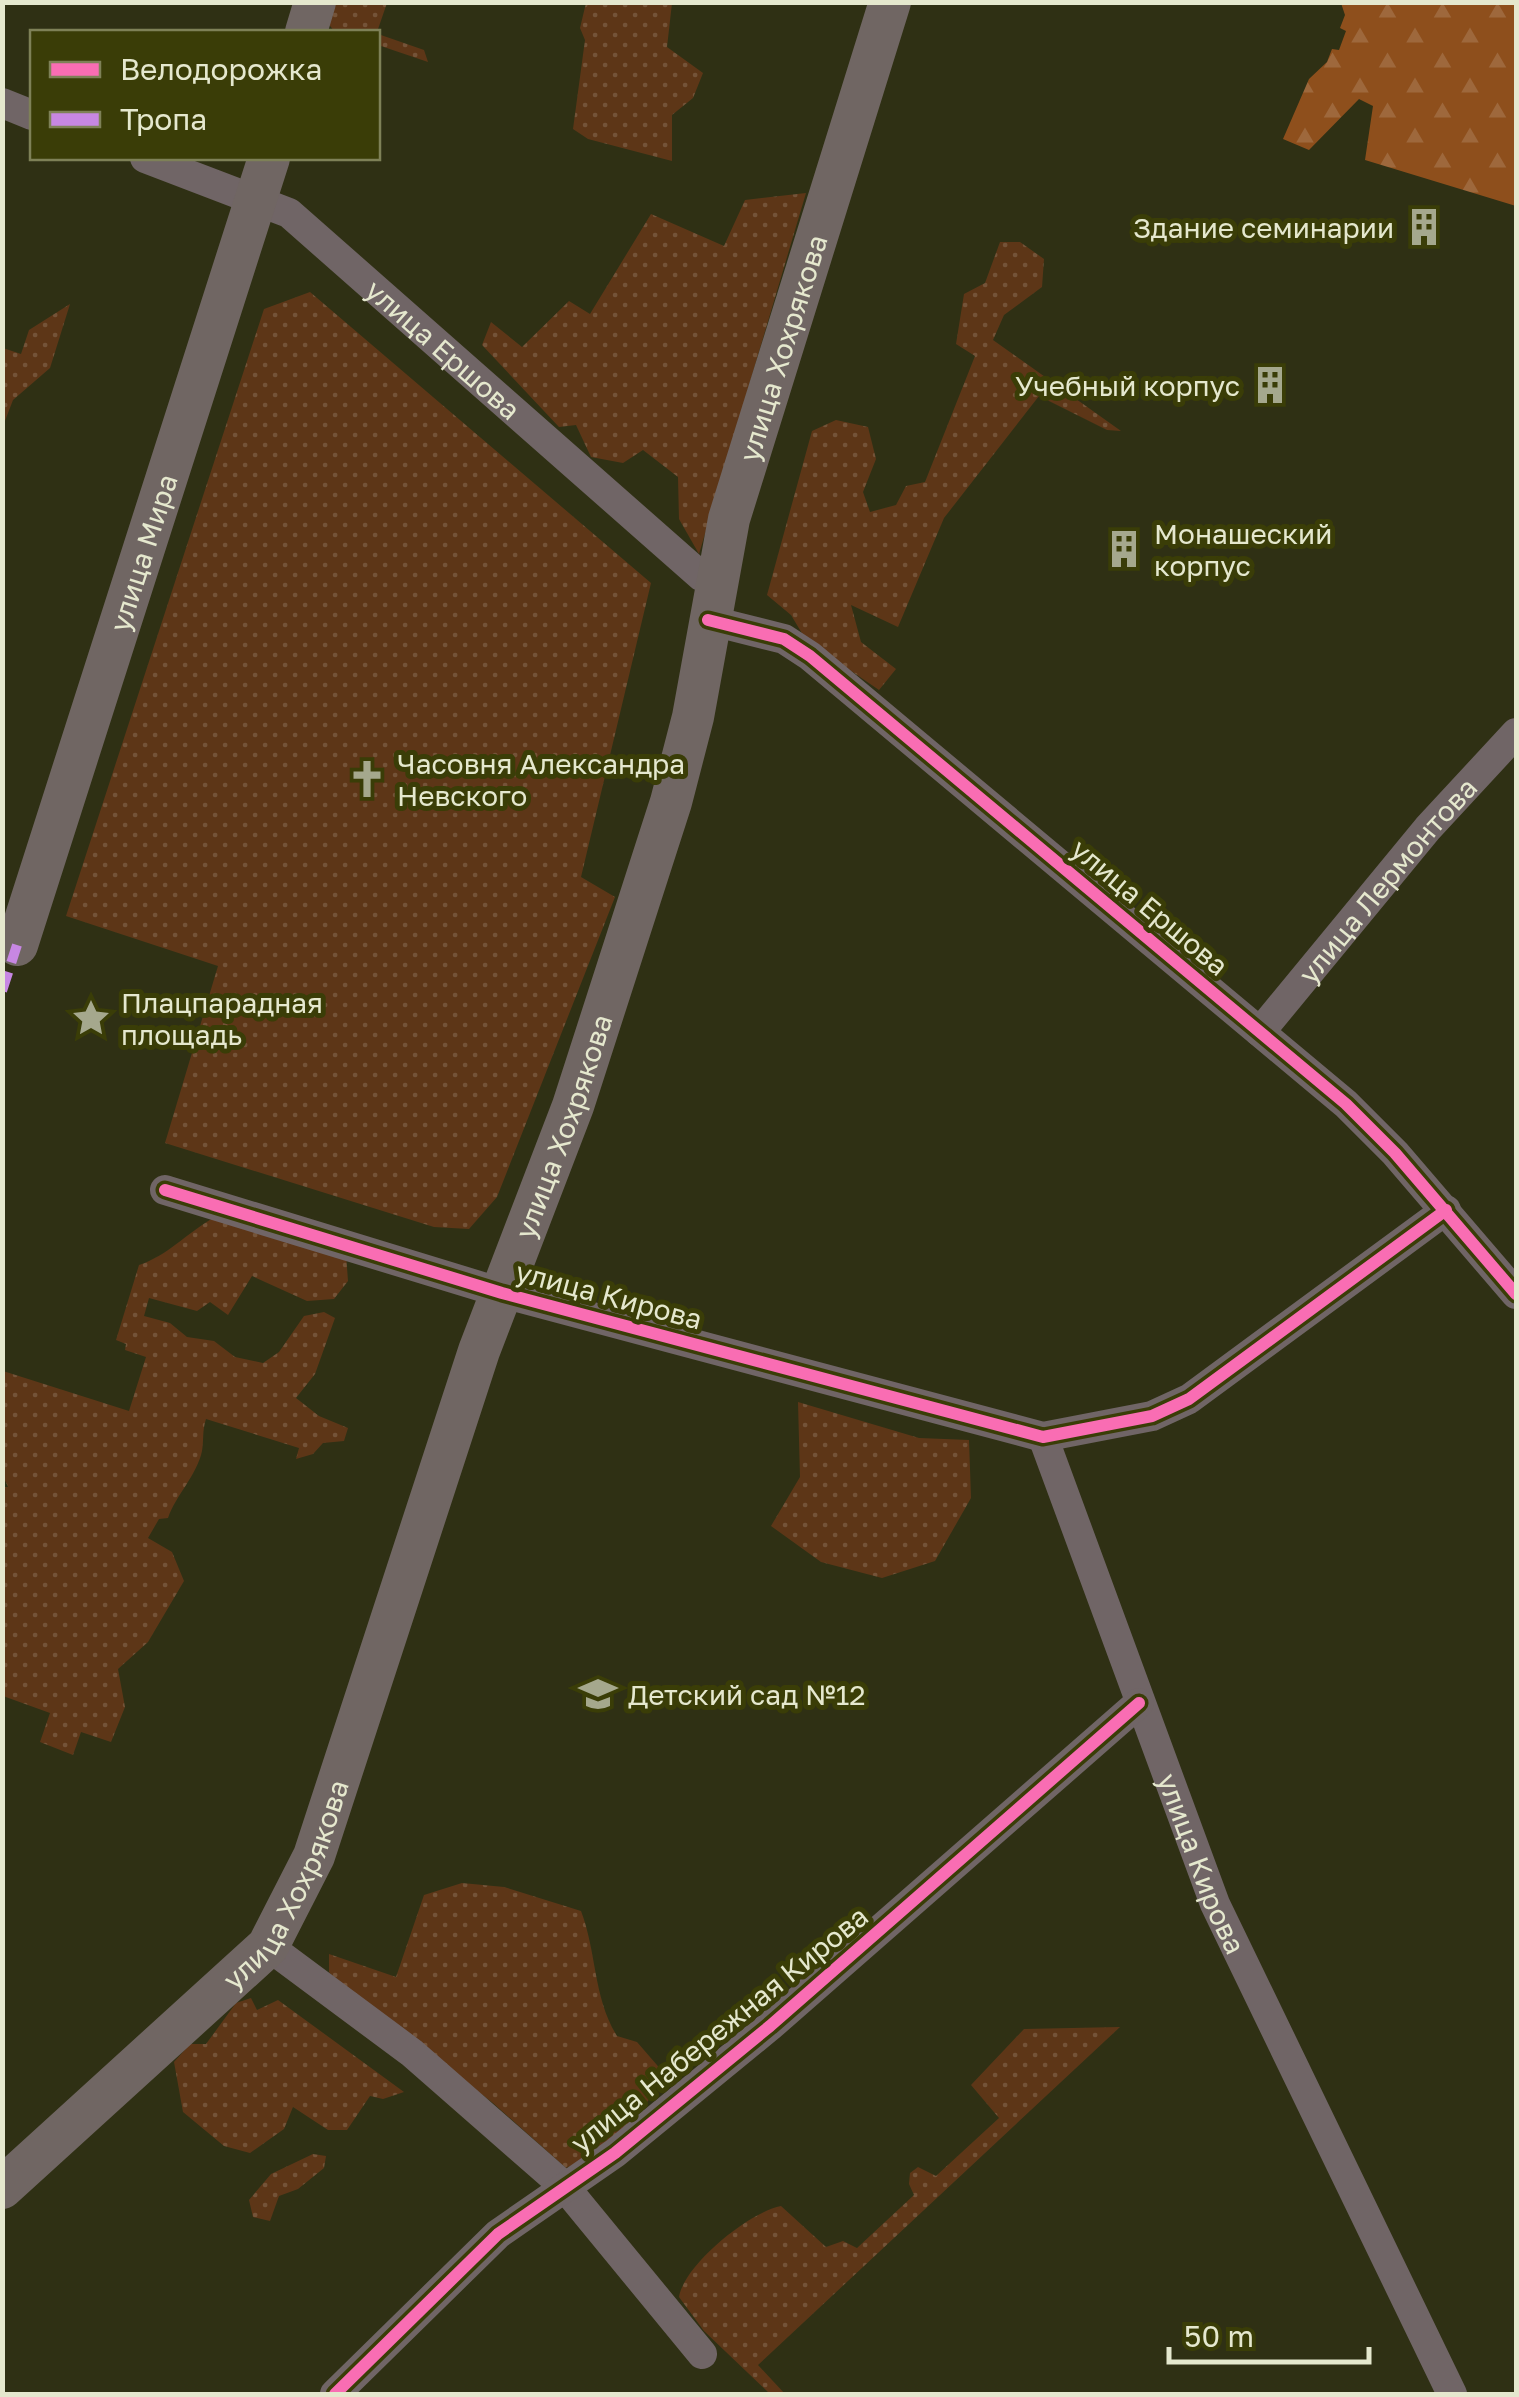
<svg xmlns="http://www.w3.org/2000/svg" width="1519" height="2397" viewBox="0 0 1519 2397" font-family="'Golos Text',sans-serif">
	<defs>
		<pattern id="green-dots" width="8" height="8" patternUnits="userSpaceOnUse" patternTransform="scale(2.5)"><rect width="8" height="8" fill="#5d3617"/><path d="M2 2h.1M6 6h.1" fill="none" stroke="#745338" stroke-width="1.8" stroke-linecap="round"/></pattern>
		<pattern id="forest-firs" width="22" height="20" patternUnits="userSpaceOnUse" patternTransform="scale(2.5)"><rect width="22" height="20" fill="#8e4f1c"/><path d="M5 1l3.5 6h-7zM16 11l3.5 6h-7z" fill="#9e683c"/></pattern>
	</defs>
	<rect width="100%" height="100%" fill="#2f3014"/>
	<g fill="url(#green-dots)">
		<polygon points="329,3 387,3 377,32 334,31 324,18"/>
		<polygon points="586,3 672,3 667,47 703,73 693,98 672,115 672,161 588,139 573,129 585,40 580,28"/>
		<polygon points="378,34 424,50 428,62 378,45"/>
		<polygon points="806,193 699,554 679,519 678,477 643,450 623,463 591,457 576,425 559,427 482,345 491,322 522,347 569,301 590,314 651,214 724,246 745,200"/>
		<polygon points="1000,242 1020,242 1044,259 1042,287 1004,315 993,340 1121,431 1107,430 1039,396 944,518 898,627 851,605 861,642 896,669 879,690 806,640 791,615 767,595 812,431 836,420 868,427 876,459 863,492 870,512 896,505 906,486 925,482 975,356 956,344 964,294 985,283"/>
		<polygon points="310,292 651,583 581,877 615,897 497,1197 469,1229 434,1227 165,1143 218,966 66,916 264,309"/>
		<polygon points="70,304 50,368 13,400 3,426 3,348 21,354 29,330"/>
		<path d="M213 1218 346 1254 348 1281 334 1299 307 1301 252 1276 228 1315 210 1302 197 1311 149 1298 144 1316 170 1323 187 1337 214 1341 235 1357 263 1363 279 1352 304 1316 324 1312 335 1318 315 1374 296 1398 319 1416 348 1428 344 1441 323 1443 313 1454 296 1459 299 1448 206 1419C202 1431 204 1440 202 1451 197 1475 176 1495 168 1518L159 1519 148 1538 172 1552 184 1581 148 1642 118 1669 125 1707 111 1742 81 1732 73 1755 40 1742 50 1713 3 1696 2 1487H8L3 1476V1371L129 1411 146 1357 125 1350 126 1344 116 1340 139 1265C167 1256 187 1233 213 1218Z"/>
		<polygon points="798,1402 919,1438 969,1440 971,1498 935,1561 882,1578 821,1562 771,1526 800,1477"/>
		<path d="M462 1883 504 1887 581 1911C597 1953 593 1997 617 2036L637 2042 663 2072C648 2115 605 2150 566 2168L493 2103 341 1987 329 1972V1954L396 1977 424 1895Z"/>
		<polygon points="251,1998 257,2010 278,2000 404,2092 383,2099 370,2096 347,2130 328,2130 293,2107 284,2129 250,2153 224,2146 183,2112 174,2062 190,2044 206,2044 236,2003"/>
		<path d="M1120 2027 758 2365 785 2394H770L704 2331 679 2297C684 2265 749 2212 781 2206L826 2247 843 2241 857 2248 914 2195 909 2184 910 2173 918 2167 936 2176 999 2118 971 2085 1024 2029Z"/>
		<polygon points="313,2154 326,2156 324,2168 298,2189 279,2196 270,2221 253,2217 249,2200 271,2174"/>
	</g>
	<polygon fill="url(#forest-firs)" points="1341,3 1516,3 1516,206 1365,160 1373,106 1359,99 1309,150 1283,139 1309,79 1327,62 1332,49 1339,50 1346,31 1340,28 1345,15"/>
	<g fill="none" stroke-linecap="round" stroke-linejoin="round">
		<g stroke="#706566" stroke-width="30">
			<polyline points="2,103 32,115"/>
			<path id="s1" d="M145 158 289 213 701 576 715 582"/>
			<polyline points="708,620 784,639 810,656 1346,1104 1395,1153 1516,1294"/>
			<path id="s2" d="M1260 1032 1428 828 1516 733"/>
			<polyline points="165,1190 502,1293 1043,1437 1152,1416 1189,1399 1446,1210"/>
			<path id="s3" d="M1043 1437 1215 1904 1452 2394"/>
			<polyline points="268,1946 412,2053 564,2186 702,2354"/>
			<polyline points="335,2394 498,2234 615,2153 770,2026 1139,1703"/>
		</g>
		<g stroke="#706663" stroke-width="42">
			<polyline points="306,32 315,2"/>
			<path id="s4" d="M17 945 269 158"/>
			<path id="s5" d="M2 2188 268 1946 314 1856 479 1351 573 1106 671 802 693 717 729 519 890 2"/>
		</g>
		<polyline stroke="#c787e3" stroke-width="10" stroke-dasharray="20 10" stroke-linecap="butt" points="2,991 17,945"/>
		<g stroke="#3a3d07" stroke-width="19">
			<g id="cycleway">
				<polyline points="708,620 784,639 810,656 1346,1104 1395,1153 1516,1294"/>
				<polyline points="165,1190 502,1293 1043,1437 1152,1416 1189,1399 1446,1210"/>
				<polyline points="335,2394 498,2234 615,2153 770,2026 1139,1703"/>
			</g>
		</g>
		<use href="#cycleway" stroke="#f96db3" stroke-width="12"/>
	</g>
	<defs>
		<g id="building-bare" transform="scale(3)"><path d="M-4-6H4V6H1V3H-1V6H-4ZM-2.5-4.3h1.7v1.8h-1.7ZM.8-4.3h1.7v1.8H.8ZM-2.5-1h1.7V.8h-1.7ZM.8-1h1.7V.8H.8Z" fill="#a5a88d" stroke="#3a3d07" stroke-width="2.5" paint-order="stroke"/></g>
		<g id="church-bare" transform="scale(3)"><path d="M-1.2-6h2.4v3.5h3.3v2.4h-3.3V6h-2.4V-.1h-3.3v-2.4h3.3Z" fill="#a5a88d" stroke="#3a3d07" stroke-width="2.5" paint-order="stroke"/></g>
		<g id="sight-bare" transform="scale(3)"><path d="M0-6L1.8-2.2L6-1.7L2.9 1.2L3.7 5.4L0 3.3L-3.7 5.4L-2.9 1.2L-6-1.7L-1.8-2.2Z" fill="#a5a88d" stroke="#3a3d07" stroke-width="2.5" paint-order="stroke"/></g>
		<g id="school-bare" transform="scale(3)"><path d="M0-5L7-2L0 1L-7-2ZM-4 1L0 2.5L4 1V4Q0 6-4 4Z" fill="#a5a88d" stroke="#3a3d07" stroke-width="2.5" paint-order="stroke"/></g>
	</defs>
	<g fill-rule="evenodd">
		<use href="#building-bare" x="1424" y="227"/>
		<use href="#building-bare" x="1270" y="385"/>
		<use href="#building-bare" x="1124" y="549"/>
		<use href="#church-bare" x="367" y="779"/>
		<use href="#sight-bare" x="91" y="1018"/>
		<use href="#school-bare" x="598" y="1694"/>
	</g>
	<g text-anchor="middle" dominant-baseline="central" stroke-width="10" stroke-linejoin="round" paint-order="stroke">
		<g font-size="28" fill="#e5e8ce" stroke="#3a3d07" text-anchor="start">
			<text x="1394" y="227" text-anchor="end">Здание семинарии</text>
			<text x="1240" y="385" text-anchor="end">Учебный корпус</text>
			<text x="1154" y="533">Монашеский<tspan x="1154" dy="32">корпус</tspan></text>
			<text x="397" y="763">Часовня Александра<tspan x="397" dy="32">Невского</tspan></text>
			<text x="121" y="1002">Плацпарадная<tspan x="121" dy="32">площадь</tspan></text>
			<text x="628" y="1694">Детский сад №12</text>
		</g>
		<g font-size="28" fill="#e5e8ce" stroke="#3a3d07">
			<text stroke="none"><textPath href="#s1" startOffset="360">улица Ершова</textPath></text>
			<text stroke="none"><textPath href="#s5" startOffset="2042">улица Хохрякова</textPath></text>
			<text stroke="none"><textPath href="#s4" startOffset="412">улица Мира</textPath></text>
			<text stroke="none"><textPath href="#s2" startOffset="198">улица Лермонтова</textPath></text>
			<text transform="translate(1150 907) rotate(40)">улица Ершова</text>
			<text stroke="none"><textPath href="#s5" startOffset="1232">улица Хохрякова</textPath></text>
			<text transform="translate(609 1295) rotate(15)">улица Кирова</text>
			<text stroke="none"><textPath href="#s3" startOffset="455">улица Кирова</textPath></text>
			<text stroke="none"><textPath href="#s5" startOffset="422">улица Хохрякова</textPath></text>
			<text transform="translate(719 2029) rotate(-39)">улица Набережная Кирова</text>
		</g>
	</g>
	<rect width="1519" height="2397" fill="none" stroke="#e5e8ce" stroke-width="10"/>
	<rect x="30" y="30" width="350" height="130" fill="#3a3d07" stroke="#7e8157" stroke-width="2.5"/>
	<rect x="50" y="62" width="50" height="15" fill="#f96db3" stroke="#7e8157" stroke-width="2.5"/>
	<text x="120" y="80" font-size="30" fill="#e5e8ce">Велодорожка</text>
	<rect x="50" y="112" width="50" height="15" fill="#c787e3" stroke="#7e8157" stroke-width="2.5"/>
	<text x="120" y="130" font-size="30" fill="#e5e8ce">Тропа</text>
	<path d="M1169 2347v15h200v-15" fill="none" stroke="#e5e8ce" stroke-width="5"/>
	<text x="1184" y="2347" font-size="30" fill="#e5e8ce" stroke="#3a3d07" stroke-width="8" paint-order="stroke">50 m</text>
</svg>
